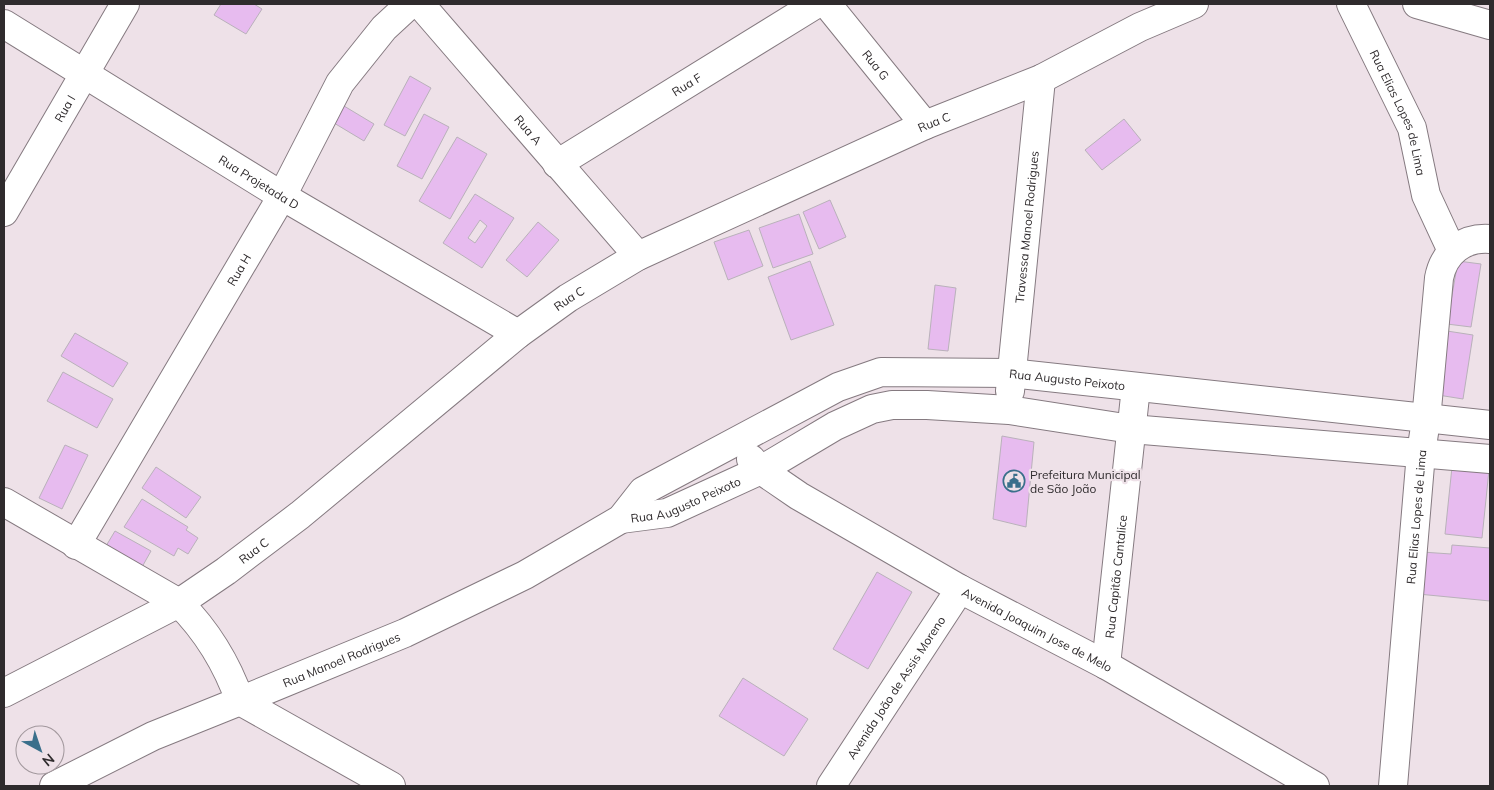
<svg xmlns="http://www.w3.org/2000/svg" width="1494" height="790" viewBox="0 0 1494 790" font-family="Mulish,sans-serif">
	<rect width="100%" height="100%" fill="#eee1e8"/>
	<g fill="#e7bbef" stroke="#b9b1ba" fill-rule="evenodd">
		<polygon points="221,4 254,4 262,9 246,34 214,15"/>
		<polygon points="410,76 431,88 405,136 384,125"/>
		<polygon points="339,103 374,124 364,141 329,120"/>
		<polygon points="424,114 449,127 422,179 397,166"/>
		<polygon points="1124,119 1141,140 1102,170 1085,150"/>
		<polygon points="457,137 487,154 450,219 419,201"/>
		<path d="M475 194 514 218 482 268 443 243ZM480 220 487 226 475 243 468 238Z"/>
		<polygon points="830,200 846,237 819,249 803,212"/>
		<polygon points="799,214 813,254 773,268 759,228"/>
		<polygon points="538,222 559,240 527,277 506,260"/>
		<polygon points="749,230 763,266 728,280 714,242"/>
		<polygon points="810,261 834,325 791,340 768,277"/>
		<polygon points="1458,261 1481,264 1471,327 1447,324"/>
		<polygon points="935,285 956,288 948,351 928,349"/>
		<polygon points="1447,331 1473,335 1463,399 1438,395"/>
		<polygon points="75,333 128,363 113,387 61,356"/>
		<polygon points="63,372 113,399 97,428 47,401"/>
		<polygon points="1002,436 1034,442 1026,527 993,519"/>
		<polygon points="65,445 88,455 62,509 39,498"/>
		<polygon points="156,467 201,497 186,518 142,488"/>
		<polygon points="1452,467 1489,470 1482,538 1445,534"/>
		<polygon points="142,499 188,527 186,530 198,538 188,554 178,548 174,556 124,527"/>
		<polygon points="115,531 151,551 142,567 106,546"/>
		<polygon points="1452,545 1490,548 1490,601 1418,594 1422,552 1451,554"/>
		<polygon points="877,572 912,592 868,669 833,649"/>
		<polygon points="743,678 808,719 784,756 719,716"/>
	</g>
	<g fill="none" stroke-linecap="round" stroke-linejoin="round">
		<g stroke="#857a80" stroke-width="30">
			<g id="street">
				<path id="s1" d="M420 4 638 256"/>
				<path id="s2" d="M827 4 925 125"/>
				<path id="s3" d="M1351 4 1412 128 1426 195 1452 251"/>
				<polyline points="1417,4 1490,25"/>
				<path id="s4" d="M4 24 282 196 518 334"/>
				<path id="s5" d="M557 164 816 4"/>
				<path id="s6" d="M4 212 125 4"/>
				<path id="s7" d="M1010 391 1041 79"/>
				<path id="s8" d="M751 459 761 470 799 496 960 589 1106 665 1315 786"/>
				<path id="s9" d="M4 502 179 603C207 631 227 664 240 701L405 633 525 575 621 519 643 491 838 387 881 372 1011 373 1490 425"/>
				<path id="s10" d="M621 519 667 513 761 470 835 426 872 409 892 405H927L1009 410 1131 429 1490 459"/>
				<path id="s11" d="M76 545 282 196 340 83 384 28 410 4"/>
				<path id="s12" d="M1106 665 1136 387"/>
				<path id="s13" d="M4 693 179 603 226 571 300 515 518 334 568 298 638 256 925 125 1041 79 1140 27 1194 4"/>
				<path id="s14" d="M831 786 960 589"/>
				<path id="s15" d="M1393 786 1421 453 1426 420 1439 278C1444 252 1464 237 1490 239"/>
			</g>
		</g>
		<g stroke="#857a80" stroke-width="30">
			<polyline id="secondary" points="54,786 153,736 240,701 391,786"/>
		</g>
		<use href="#street" stroke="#fff" stroke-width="28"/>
		<use href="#secondary" stroke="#fff" stroke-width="28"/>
	</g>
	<defs>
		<g id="civic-ring" transform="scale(1.125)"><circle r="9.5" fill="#eee1e8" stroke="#3a6f8b" stroke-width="1.5"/><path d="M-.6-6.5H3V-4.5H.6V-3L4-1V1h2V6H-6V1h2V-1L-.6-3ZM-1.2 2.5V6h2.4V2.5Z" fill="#3a6f8b"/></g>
	</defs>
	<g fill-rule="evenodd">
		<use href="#civic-ring" x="1014" y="481"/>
	</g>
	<g text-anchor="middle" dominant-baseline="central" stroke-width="4.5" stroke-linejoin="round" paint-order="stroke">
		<g font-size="12" fill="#2f2b2d" stroke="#eee1e8">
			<text stroke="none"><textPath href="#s2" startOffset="78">Rua G</textPath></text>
			<text stroke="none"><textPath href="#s5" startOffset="152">Rua F</textPath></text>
			<text stroke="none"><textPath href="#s6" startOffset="120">Rua I</textPath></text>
			<text stroke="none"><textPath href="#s3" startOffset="119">Rua Elias Lopes de Lima</textPath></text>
			<text stroke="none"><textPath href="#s13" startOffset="1098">Rua C</textPath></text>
			<text stroke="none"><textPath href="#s1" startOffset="166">Rua A</textPath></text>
			<text stroke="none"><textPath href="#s4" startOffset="300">Rua Projetada D</textPath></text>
			<text stroke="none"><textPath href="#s7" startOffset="165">Travessa Manoel Rodrigues</textPath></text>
			<text stroke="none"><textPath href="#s11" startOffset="320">Rua H</textPath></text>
			<text stroke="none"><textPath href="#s13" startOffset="692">Rua C</textPath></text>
			<text stroke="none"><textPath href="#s9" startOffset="1230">Rua Augusto Peixoto</textPath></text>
			<text stroke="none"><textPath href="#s10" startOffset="68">Rua Augusto Peixoto</textPath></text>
			<text stroke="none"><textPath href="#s15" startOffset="270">Rua Elias Lopes de Lima</textPath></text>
			<text stroke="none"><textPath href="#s13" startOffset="288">Rua C</textPath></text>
			<text stroke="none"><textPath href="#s12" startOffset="89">Rua Capitão Cantalice</textPath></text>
			<text stroke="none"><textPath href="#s8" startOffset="334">Avenida Joaquim Jose de Melo</textPath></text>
			<text stroke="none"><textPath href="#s9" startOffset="428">Rua Manoel Rodrigues</textPath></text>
			<text stroke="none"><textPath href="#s14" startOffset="118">Avenida João de Assis Moreno</textPath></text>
		</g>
		<g font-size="12" fill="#2f2b2d" stroke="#eee1e8" text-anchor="start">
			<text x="1030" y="474">Prefeitura Municipal<tspan x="1030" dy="14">de São João</tspan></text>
		</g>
	</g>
	<rect width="1494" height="790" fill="none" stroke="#2f2b2d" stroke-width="10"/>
	<g transform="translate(40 750) rotate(140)"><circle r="24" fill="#eee1e8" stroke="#a2989d"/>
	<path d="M0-4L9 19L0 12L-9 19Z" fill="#3a6f8b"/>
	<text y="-8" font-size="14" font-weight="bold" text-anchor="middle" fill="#2f2b2d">N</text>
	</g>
</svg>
